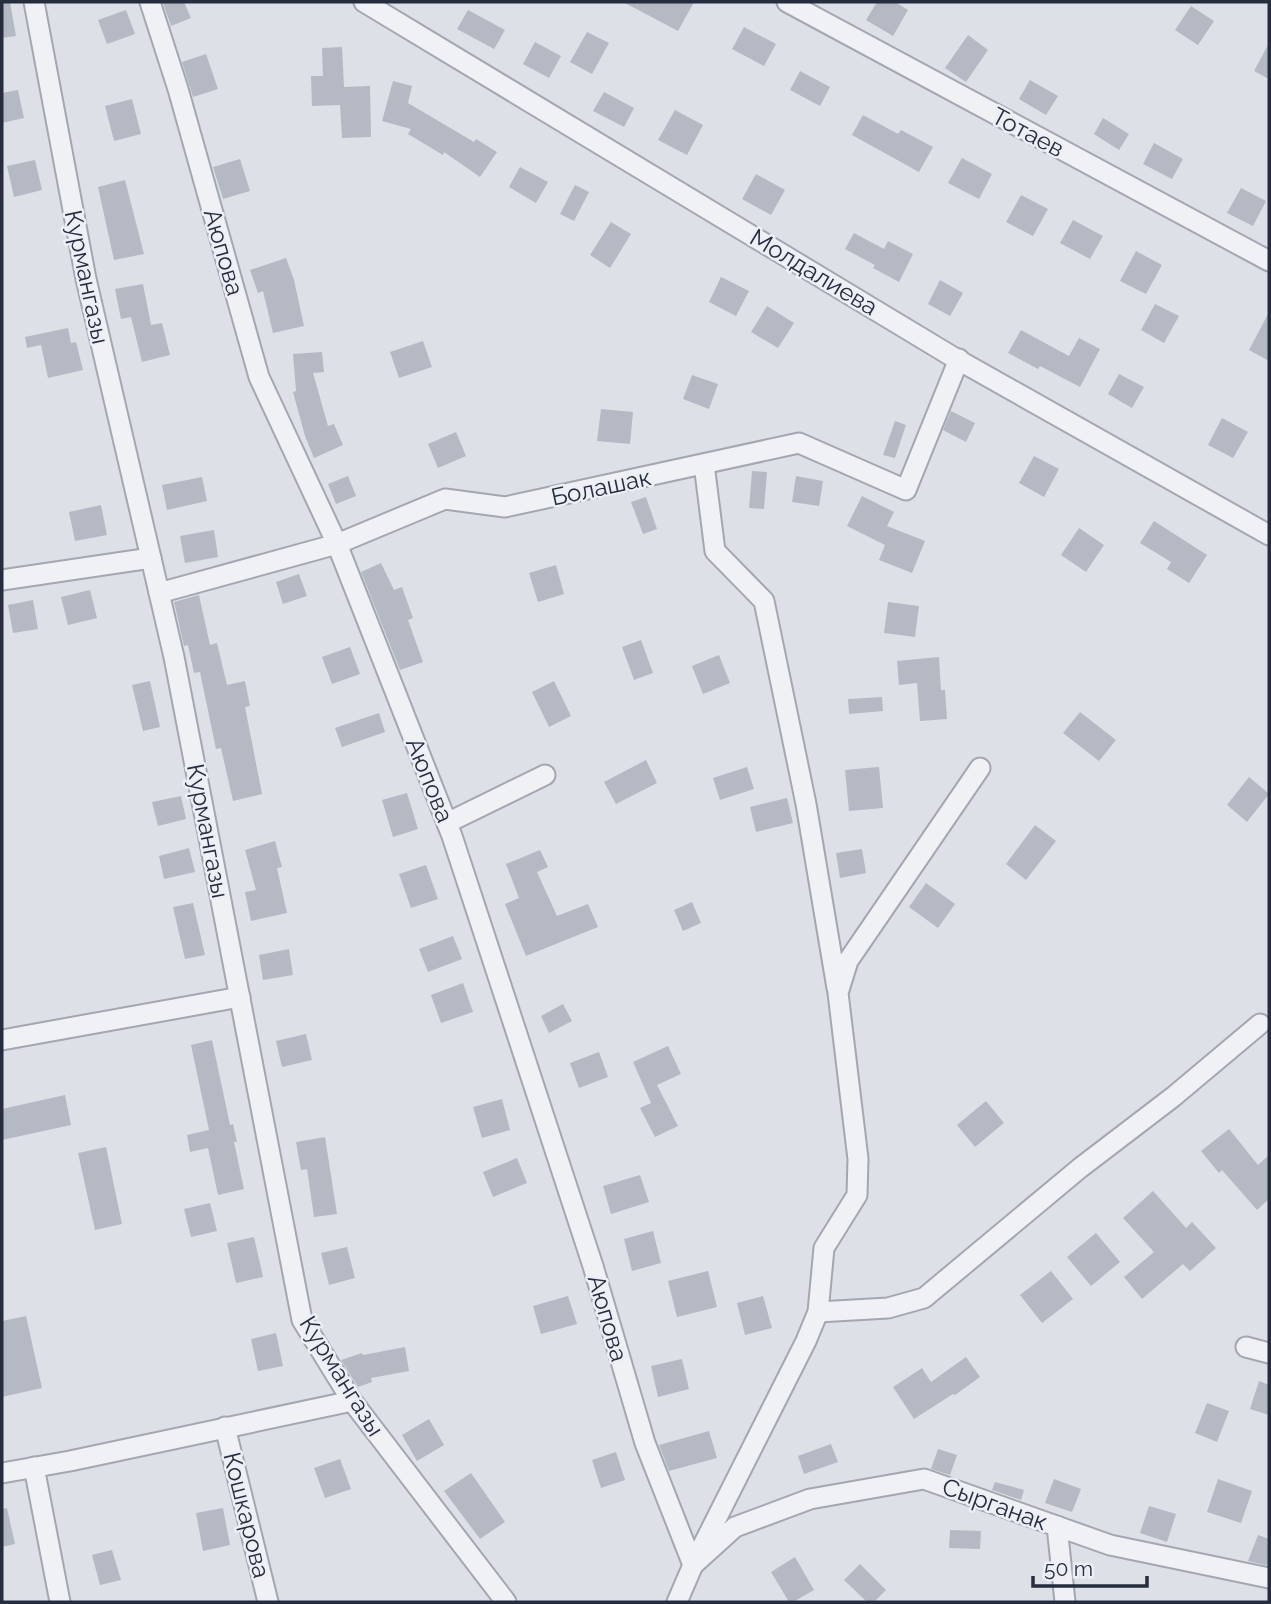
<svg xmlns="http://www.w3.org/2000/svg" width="1271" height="1604" viewBox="0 0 1271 1604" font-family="Raleway,sans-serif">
	<rect width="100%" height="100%" fill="#dde0e7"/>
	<g fill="#b4b9c4">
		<polygon points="2,2 10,2 16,36 2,38"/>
		<polygon points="166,2 184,2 191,18 171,26 163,3"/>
		<polygon points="623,2 694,2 678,31"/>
		<polygon points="877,2 895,2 908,10 893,36 866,20"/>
		<polygon points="1191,6 1214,21 1198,45 1175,30"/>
		<polygon points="126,10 135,34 107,44 98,20"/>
		<polygon points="468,10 505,30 494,49 457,29"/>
		<polygon points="744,27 776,44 764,66 732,49"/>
		<polygon points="587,32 609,43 592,74 570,62"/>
		<polygon points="968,35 988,50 966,82 945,68"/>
		<polygon points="535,42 561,56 549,78 523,64"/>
		<polygon points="1269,43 1269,79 1254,71"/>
		<polygon points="342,47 344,87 370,86 371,137 342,138 340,105 312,106 311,76 323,76 322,48"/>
		<polygon points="206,54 218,89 193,97 182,62"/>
		<polygon points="800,71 830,87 820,106 790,90"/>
		<polygon points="1030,80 1058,96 1046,115 1019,99"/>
		<polygon points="393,81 412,86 408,103 474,142 476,139 497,152 480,177 444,152 443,155 408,134 411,129 382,121"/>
		<polygon points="18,90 24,118 2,123 2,93"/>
		<polygon points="604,92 634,108 624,127 593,111"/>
		<polygon points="132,99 141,134 114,141 105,106"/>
		<polygon points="675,110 703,125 687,155 658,140"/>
		<polygon points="863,115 898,134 901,130 933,147 919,172 852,135"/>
		<polygon points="1103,118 1129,134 1119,150 1094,134"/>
		<polygon points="1154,143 1183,159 1172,179 1143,164"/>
		<polygon points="962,158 992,174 979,199 948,183"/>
		<polygon points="240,159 250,191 223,199 213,167"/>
		<polygon points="35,160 42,190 14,197 7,166"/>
		<polygon points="520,167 548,182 536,203 509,187"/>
		<polygon points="756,174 785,190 771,215 742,199"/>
		<polygon points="125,180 144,254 114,260 98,187"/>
		<polygon points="575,185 589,192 574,221 560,214"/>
		<polygon points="1241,188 1266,201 1253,226 1227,213"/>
		<polygon points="1021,195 1048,209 1033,236 1006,222"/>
		<polygon points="1073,220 1103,236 1090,259 1060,243"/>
		<polygon points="611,222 631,234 610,268 590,255"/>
		<polygon points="854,233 884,249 888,241 913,254 899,282 873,268 875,265 845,249"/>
		<polygon points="1136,251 1162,265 1146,294 1120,281"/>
		<polygon points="286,258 294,280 304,326 273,333 263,291 258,293 250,270"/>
		<polygon points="721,277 749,291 736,316 709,302"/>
		<polygon points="940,280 963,293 950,316 928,304"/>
		<polygon points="143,284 151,325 162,323 170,355 142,362 131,317 121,319 115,289"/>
		<polygon points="1155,304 1179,316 1164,343 1141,330"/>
		<polygon points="767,306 794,323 778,348 751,332"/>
		<polygon points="1269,312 1269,361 1249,350"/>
		<polygon points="68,328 71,343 76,342 83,370 48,378 41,345 27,348 25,337"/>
		<polygon points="1021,330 1069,356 1079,338 1100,349 1080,387 1040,366 1038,369 1008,353"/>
		<polygon points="423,341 432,367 399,378 390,352"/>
		<polygon points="322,352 324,372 313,373 328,426 334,424 343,445 314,458 305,436 293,392 296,391 293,354"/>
		<polygon points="1119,374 1144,387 1132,408 1108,394"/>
		<polygon points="692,375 718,384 709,409 683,399"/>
		<polygon points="601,409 633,412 630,444 597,441"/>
		<polygon points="951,411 975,423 966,442 943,430"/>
		<polygon points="1222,418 1248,432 1233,458 1208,445"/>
		<polygon points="895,421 906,425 895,458 883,455"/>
		<polygon points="456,432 466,456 438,468 428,444"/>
		<polygon points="1034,456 1059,469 1044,497 1019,483"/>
		<polygon points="752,471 767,472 764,509 749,508"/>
		<polygon points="348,476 356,496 336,504 328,484"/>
		<polygon points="796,476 823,481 819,506 792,502"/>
		<polygon points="202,477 207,501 167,510 162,485"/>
		<polygon points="862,496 894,512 887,526 925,541 912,573 879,560 885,545 847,526"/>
		<polygon points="646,497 657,529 643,534 631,502"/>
		<polygon points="101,505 107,535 75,541 69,512"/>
		<polygon points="1154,521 1207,555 1189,583 1167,569 1171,562 1140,543"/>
		<polygon points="1079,528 1104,545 1086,572 1061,555"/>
		<polygon points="214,530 218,557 185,563 180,536"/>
		<polygon points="381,563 394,590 402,587 413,618 408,620 423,662 400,670 361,572"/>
		<polygon points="556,565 564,594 538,602 529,573"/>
		<polygon points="299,574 307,596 283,604 276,582"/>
		<polygon points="90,590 97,618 68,625 61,597"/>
		<polygon points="199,595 210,645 217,643 227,685 245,681 250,706 245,707 262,794 233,801 221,748 216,749 200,672 194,673 188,645 184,646 174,602"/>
		<polygon points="33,600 38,629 13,633 8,605"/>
		<polygon points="888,602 919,606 915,637 884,633"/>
		<polygon points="641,640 653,673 634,680 622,647"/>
		<polygon points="350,647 360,674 332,684 322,657"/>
		<polygon points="719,655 730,683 703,694 692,666"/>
		<polygon points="939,657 941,690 945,690 947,719 920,721 917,683 899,685 897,661"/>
		<polygon points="150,681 160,727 143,731 132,685"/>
		<polygon points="554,681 571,716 549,727 532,692"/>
		<polygon points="882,697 883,711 849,714 848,699"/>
		<polygon points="1080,712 1116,740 1099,761 1063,733"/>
		<polygon points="379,713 385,732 342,747 335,728"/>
		<polygon points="646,760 657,783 616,804 604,782"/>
		<polygon points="747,767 754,789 720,800 713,778"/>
		<polygon points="879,767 883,808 849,811 845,770"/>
		<polygon points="1249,777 1269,794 1247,822 1227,805"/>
		<polygon points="407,793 418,829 393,837 382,800"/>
		<polygon points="181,796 186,819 158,826 152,802"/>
		<polygon points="787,798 793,823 756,832 750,807"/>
		<polygon points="1035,825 1056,841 1026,880 1006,864"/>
		<polygon points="275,841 282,867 277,868 287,913 251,921 245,892 256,890 245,850"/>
		<polygon points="189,848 195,872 164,879 159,856"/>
		<polygon points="862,849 866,873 840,878 836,853"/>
		<polygon points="540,850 548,867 537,872 557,916 588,904 598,927 526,956 505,904 519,898 506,864"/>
		<polygon points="426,865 438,899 411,908 399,874"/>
		<polygon points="926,883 955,904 938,928 909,907"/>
		<polygon points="692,902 701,923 683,931 674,910"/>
		<polygon points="193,903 205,955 185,959 173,907"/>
		<polygon points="453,936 462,959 428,972 419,949"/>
		<polygon points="289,949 293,975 263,980 259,955"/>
		<polygon points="463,983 473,1012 441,1023 431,995"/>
		<polygon points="563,1004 572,1021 549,1033 541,1016"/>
		<polygon points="306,1034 312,1060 282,1067 276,1041"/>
		<polygon points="212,1040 230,1125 233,1124 237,1142 234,1142 244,1189 218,1195 208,1148 190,1152 187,1135 209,1130 191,1045"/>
		<polygon points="668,1046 681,1074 657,1085 678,1126 655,1137 640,1108 651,1103 633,1062"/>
		<polygon points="599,1052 608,1077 579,1088 570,1063"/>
		<polygon points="65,1095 71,1125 2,1140 2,1109"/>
		<polygon points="502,1099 510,1130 482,1138 473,1107"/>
		<polygon points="986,1101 1004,1123 975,1147 957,1125"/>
		<polygon points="1229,1129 1258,1165 1269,1155 1269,1199 1257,1210 1222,1170 1219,1173 1201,1151"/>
		<polygon points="325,1137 337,1214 314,1217 307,1169 301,1170 296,1142"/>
		<polygon points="106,1147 122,1224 95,1230 78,1153"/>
		<polygon points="517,1158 527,1183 493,1197 483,1172"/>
		<polygon points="640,1175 649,1202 611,1214 603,1186"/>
		<polygon points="1153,1191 1186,1228 1192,1222 1216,1248 1190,1271 1183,1264 1142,1299 1124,1277 1154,1252 1123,1218"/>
		<polygon points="210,1203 217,1231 191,1237 184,1209"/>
		<polygon points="653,1231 661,1263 632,1271 624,1239"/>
		<polygon points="1096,1233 1120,1262 1091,1286 1067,1257"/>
		<polygon points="254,1237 263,1277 236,1283 227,1243"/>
		<polygon points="347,1247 355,1278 329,1285 321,1253"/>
		<polygon points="708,1271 717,1307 677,1317 668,1281"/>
		<polygon points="1051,1271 1073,1299 1042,1323 1020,1295"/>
		<polygon points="568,1296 577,1324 541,1334 533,1306"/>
		<polygon points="763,1296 772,1328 745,1335 737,1303"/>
		<polygon points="26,1316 42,1388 2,1397 2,1321"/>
		<polygon points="276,1333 283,1366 258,1371 251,1339"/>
		<polygon points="405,1347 409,1371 371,1378 372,1382 358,1387 341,1360 362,1353 363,1355"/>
		<polygon points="966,1357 980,1377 955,1395 953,1394 914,1419 893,1387 922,1368 931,1382"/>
		<polygon points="682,1359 689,1389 658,1397 651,1366"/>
		<polygon points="1259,1381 1269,1385 1269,1415 1250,1409"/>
		<polygon points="1207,1403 1229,1411 1217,1442 1195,1433"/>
		<polygon points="429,1419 444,1445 417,1461 402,1435"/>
		<polygon points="709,1431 717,1458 669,1471 659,1445"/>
		<polygon points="831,1444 838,1462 804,1474 798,1456"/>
		<polygon points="938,1449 957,1455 950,1475 931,1469"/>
		<polygon points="616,1452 625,1480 601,1488 592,1460"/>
		<polygon points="340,1459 351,1489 325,1498 314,1468"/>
		<polygon points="471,1473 505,1522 480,1539 444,1491"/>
		<polygon points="1054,1479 1081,1489 1072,1512 1045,1503"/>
		<polygon points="1218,1479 1252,1491 1241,1523 1207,1512"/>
		<polygon points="995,1482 1024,1490 1021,1500 992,1490"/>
		<polygon points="1149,1506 1176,1514 1167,1542 1140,1533"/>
		<polygon points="7,1508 15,1544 2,1547 2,1509"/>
		<polygon points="223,1508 230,1545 203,1551 196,1513"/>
		<polygon points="950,1530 981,1531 980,1549 949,1548"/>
		<polygon points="1258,1535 1269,1539 1269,1566 1248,1561"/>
		<polygon points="112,1550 121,1580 100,1585 92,1555"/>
		<polygon points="795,1557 814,1590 793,1602 789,1602 771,1572"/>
		<polygon points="860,1564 886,1590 874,1602 867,1602 844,1580"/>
	</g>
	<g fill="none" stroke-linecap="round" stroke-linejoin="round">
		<g stroke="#a2a7b1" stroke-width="23">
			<g id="minor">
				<polyline points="34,2 86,279 174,657 302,1320 352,1401 506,1602"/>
				<polyline points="150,2 178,89 259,377 337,544 452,836 593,1266 645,1443 693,1565"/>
				<polyline points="364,2 953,357 1269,535"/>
				<polyline points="787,2 1269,261"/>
				<polyline points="704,464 715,551 764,601 806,804 837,988"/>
				<polyline points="2,580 151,558"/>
				<polyline points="159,593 337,544 445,499 505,507 799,443 906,490 959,359"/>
				<polyline points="447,823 545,775"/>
				<polyline points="2,1040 240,997"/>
				<polyline points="818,1312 888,1308 924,1298 1080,1168 1173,1097 1260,1024"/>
				<polyline points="1246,1347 1269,1353"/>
				<polyline points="225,1427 268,1602"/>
				<polyline points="34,1467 60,1602"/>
				<polyline points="2,1473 70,1461 352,1401"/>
				<polyline points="1057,1526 1065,1602"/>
				<polyline points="693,1565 806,1341 818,1312 824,1248 857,1195 858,1159 838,993 848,961 980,768"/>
				<polyline points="677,1602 693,1565 735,1527 810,1499 924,1479 1110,1545 1269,1578"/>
			</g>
		</g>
		<use href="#minor" stroke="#eff1f5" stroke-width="19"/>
	</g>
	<g text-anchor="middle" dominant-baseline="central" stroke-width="5" stroke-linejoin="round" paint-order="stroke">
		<g font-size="24" fill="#262d3e" stroke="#eceff5">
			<text transform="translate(1028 132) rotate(28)">Тотаев</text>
			<text transform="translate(224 252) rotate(74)">Аюпова</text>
			<text transform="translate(814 272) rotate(31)">Молдалиева</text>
			<text transform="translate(87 277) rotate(78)">Курмангазы</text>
			<text transform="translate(601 487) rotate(-12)">Болашак</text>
			<text transform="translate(430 780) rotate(68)">Аюпова</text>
			<text transform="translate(208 831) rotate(79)">Курмангазы</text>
			<text transform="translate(608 1318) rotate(74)">Аюпова</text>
			<text transform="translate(342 1376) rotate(58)">Курмангазы</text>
			<text transform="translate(995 1504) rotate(20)">Сырганак</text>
			<text transform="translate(247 1515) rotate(76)">Кошкарова</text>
		</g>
	</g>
	<rect width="1271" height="1604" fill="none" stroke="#262d3e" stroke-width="7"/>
	<path d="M1033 1576v10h114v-10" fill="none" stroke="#262d3e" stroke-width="3.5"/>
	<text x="1044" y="1576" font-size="21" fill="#262d3e" stroke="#eceff5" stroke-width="5" paint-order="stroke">50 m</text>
</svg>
